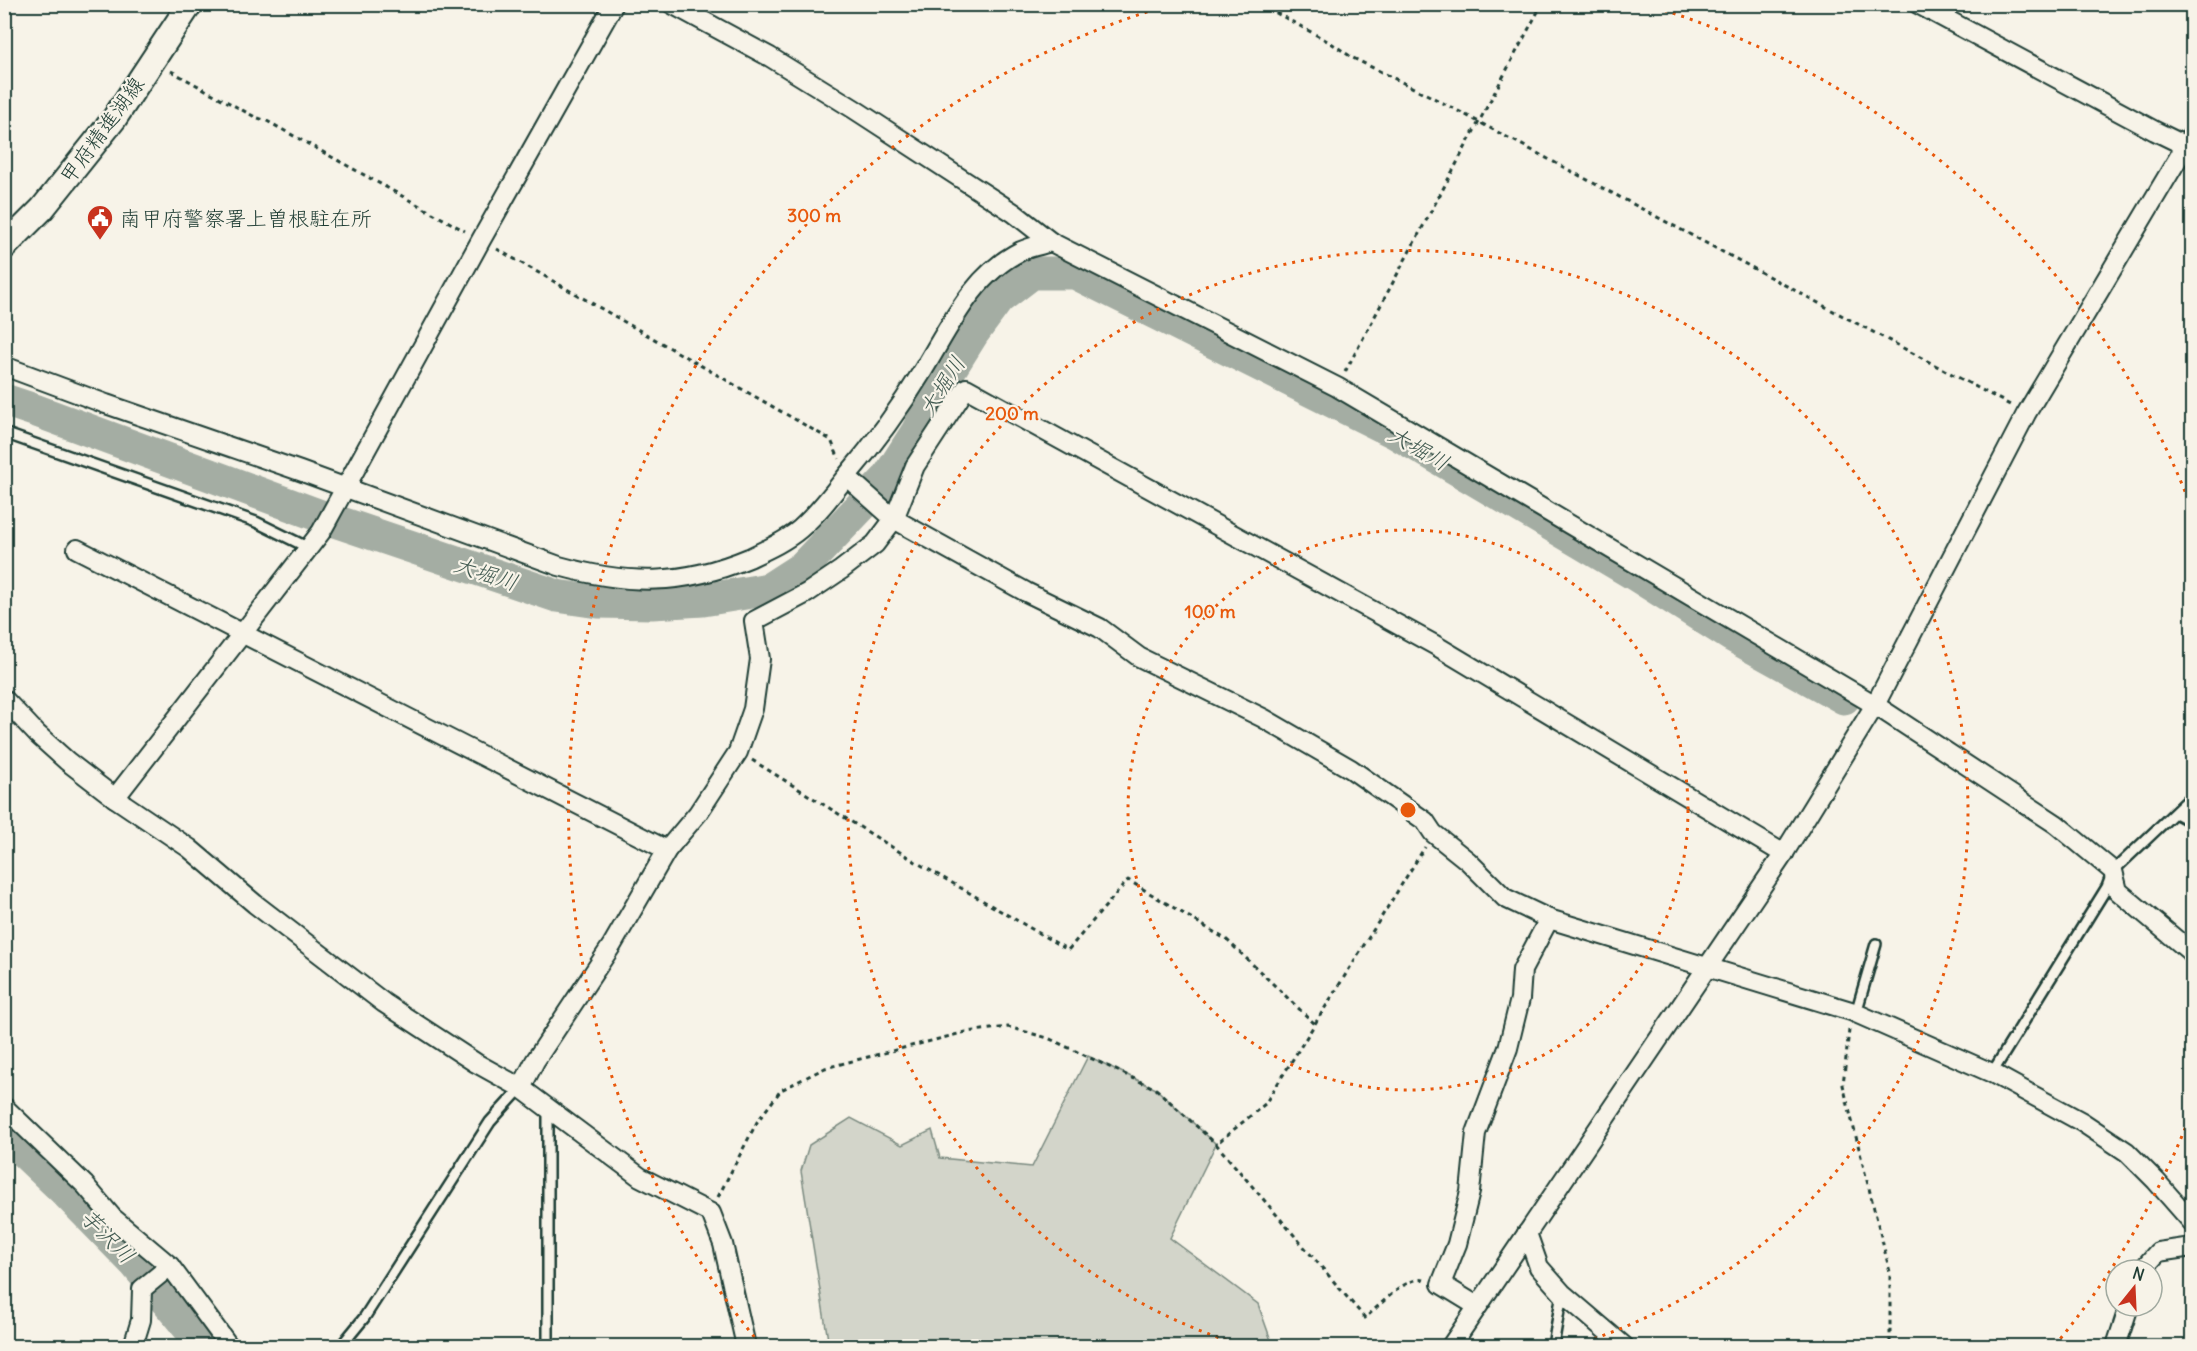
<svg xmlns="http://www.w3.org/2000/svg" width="2197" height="1351" viewBox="0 0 2197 1351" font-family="Delius,'Klee One',sans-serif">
	<rect width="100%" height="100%" fill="#f7f3e8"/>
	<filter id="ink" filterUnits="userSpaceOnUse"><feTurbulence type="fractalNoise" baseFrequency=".0167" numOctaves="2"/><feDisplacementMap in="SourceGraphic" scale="12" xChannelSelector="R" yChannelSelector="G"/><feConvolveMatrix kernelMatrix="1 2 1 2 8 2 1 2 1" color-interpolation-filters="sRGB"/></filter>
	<g filter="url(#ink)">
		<polygon fill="#d3d5ca" stroke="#79897f" stroke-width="1.5" points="1088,1056 1156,1089 1216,1144 1170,1238 1258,1304 1273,1346 829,1346 801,1171 809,1145 851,1118 902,1145 932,1130 940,1158 1032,1167"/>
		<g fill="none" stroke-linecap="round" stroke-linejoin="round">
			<g stroke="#a4ada3" stroke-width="33">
				<polyline points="4,400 37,411 326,518 557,596 598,602 652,603 703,600 769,589 803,567 887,479 917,432 941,384 973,333 998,299 1032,273 1075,273 1396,433 1636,575 1731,635 1844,698"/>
				<polyline points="4,1133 63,1189 135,1263 204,1346"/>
			</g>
			<g stroke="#1f3d34" stroke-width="14">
				<g id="service">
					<polyline points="4,433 256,522 309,548"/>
					<polyline points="2175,813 2192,822"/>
					<polyline points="1856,1013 1876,944"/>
					<polyline points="1992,1073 2107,887 2113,871 2192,796"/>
					<polyline points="548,1108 548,1346"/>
					<polyline points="341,1346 364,1318 490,1122 521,1088"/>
					<polyline points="1553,1346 1562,1293"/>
				</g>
			</g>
			<g stroke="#1f3d34" stroke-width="22">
				<g id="minor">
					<polyline points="672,4 770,57 854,109 1014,213 1051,242 1337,387 1875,705 2056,824 2113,871 2118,891 2192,953"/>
					<polyline points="1918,4 2155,131 2192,149"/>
					<path d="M4 366 106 404 300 471 559 566C628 585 682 586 749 558 766 550 786 541 800 529 817 514 831 496 845 478 874 444 899 410 922 372 949 328 972 275 1021 251 1030 247 1041 245 1051 242"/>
					<polyline points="847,477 894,519 1026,592 1100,628 1139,657 1263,718 1351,769 1425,821 1433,833 1468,861 1505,898 1549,919 1851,1011 1992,1073 2082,1122 2127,1152 2156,1181 2192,1222"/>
					<polyline points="77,549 667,850"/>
					<polyline points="4,699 37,734 67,761 115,798 189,848 255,904 384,1003 476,1063 521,1088 640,1177 711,1213 723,1244 746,1346"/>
					<polyline points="115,798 321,532 481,240 614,4"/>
					<polyline points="521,1088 535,1061 612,945 667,850 698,813 738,752 753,709 760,659 754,621 807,593 841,570 875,544 894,519 915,466 966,388 1435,645 1784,854"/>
					<polyline points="4,1107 85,1185 113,1218 170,1266 229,1346"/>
					<polyline points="1527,1233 1539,1267 1562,1293 1624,1346"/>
					<polyline points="2142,1270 2158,1252 2192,1247"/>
					<polyline points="1477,1306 1441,1284 1457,1244 1470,1192 1476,1133 1508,1048 1520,999 1522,970 1549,919"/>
					<polyline points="133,1346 141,1320 142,1289 170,1266"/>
					<polyline points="1451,1346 1781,858 1875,705 2026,414 2192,135"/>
					<polyline points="2116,1346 2129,1306"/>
				</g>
			</g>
			<g stroke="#1f3d34" stroke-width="28">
				<polyline id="secondary" points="4,247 42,209 114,119 190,4"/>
			</g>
			<g stroke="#1f3d34" stroke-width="3" stroke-dasharray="4.5 4.5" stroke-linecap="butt">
				<polyline points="1260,4 1331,43 1353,58 1430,96 2010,405"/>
				<polyline points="171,71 255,117 267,121 465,231"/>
				<polyline points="497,249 831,440 839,459"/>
				<polyline points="1345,372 1542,4"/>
				<polyline points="752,760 916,862 1068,950 1128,880 1227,940 1316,1025"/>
				<polyline points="1849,1030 1843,1085 1890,1272 1890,1346"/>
				<polyline points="718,1197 757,1122 781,1090 825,1068 966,1032 1008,1027 1048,1038 1156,1089 1216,1144"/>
				<path d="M1424 1280C1407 1275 1378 1307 1365 1318L1216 1144 1265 1104 1425 847"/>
			</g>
			<use href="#service" stroke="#f7f3e8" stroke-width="9"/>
			<use href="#minor" stroke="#f7f3e8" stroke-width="18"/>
			<use href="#secondary" stroke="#f7f3e8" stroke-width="24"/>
		</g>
	</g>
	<g fill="none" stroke="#e8590c" stroke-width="3" stroke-dasharray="3 6">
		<circle cx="1408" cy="810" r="280"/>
		<path d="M1244 1346A560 560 0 1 1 1572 1346"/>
		<path d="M2192 1111A840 840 0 0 1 2056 1344M760 1344A840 840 0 0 1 1169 5M1647 5A840 840 0 0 1 2192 509"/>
	</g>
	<defs>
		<g id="civic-pin" transform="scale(1.35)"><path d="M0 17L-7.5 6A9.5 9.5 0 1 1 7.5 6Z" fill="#c8321e" stroke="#f7f3e8"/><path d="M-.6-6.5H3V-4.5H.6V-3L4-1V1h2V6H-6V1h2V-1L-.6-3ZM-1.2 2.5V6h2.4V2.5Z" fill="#fff"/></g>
	</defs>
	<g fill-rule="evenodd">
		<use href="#civic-pin" x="100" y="218"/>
	</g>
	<g text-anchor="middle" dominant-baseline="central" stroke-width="4.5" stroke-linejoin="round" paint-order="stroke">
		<g font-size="21" fill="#1f3d34" stroke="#f7f3e8">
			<text transform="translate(102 130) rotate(-54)">甲府精進湖線</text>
		</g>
		<g font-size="21" fill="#1f3d34" stroke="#f7f3e8" text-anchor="start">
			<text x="120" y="218">南甲府警察署上曽根駐在所</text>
		</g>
		<g font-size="22" font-style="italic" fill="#405950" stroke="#f7f3e8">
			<text transform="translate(942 386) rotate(-58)">大堀川</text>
			<text transform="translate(1419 448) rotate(30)">大堀川</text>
			<text transform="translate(486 573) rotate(18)">大堀川</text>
			<text transform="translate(108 1236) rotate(45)">芋沢川</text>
		</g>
	</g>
	<circle cx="1408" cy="810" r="9" fill="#e8590c" stroke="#f7f3e8" stroke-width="3"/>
	<g font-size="18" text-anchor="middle" font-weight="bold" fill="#e8590c" stroke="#f7f3e8" stroke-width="4.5" stroke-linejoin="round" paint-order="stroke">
		<text x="814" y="222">300 m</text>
		<text x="1012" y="420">200 m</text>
		<text x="1210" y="618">100 m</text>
	</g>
	<rect width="2197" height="1351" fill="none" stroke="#f7f3e8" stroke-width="24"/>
	<rect x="12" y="12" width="2173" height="1327" fill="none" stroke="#1f3d34" stroke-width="2" filter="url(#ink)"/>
	<g transform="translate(2134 1288) rotate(18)"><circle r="28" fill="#f7f3e8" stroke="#a1aaa0" stroke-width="1.5"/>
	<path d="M0-4.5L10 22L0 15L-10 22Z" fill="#c8321e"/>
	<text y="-9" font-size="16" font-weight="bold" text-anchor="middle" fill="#1f3d34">N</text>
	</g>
</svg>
